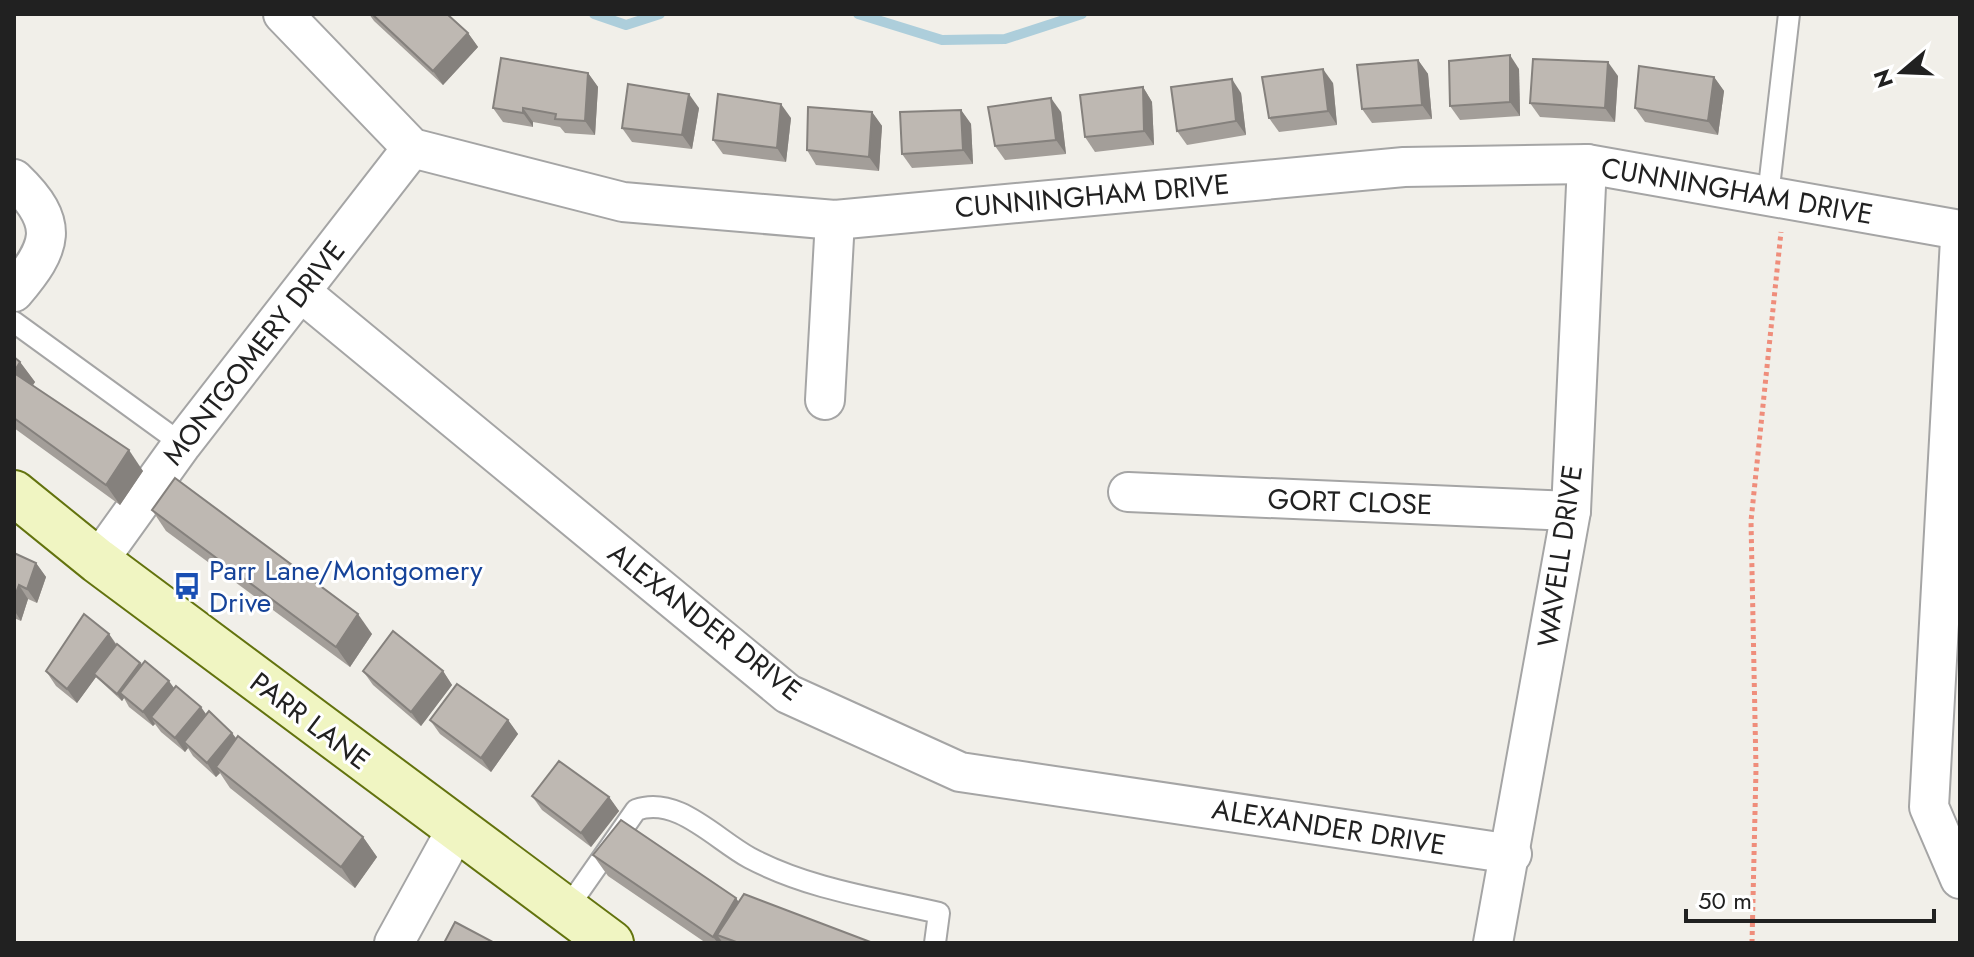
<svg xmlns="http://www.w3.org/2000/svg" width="1974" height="957" viewBox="0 0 1974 957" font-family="Jost,sans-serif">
	<rect width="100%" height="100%" fill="#f1efe9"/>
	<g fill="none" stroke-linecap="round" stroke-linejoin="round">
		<g stroke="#adcedb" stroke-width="10">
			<polyline points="594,14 626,25 660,14"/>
			<polyline points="858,14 942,40 1005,39 1082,14"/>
		</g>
		<g stroke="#a5a5a5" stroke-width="24">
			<g id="lane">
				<polyline points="1768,196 1789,14"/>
				<polyline points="14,322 182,444"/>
				<path d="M566 910 636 810C677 795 715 839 750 858 809 889 874 898 939 913L935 943"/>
			</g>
		</g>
		<g stroke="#a5a5a5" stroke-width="42">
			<g id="street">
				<polyline points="283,14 412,148 623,202 835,220 1404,167 1587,164 1960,230"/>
				<path d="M14 179C61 224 52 247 14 292"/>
				<polyline points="1960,239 1929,807 1960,879"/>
				<polyline points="302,293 788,694 960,772 1512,854"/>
				<polyline points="825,400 835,220"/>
				<polyline points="1128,492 1571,511"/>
				<polyline points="98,561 182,444 412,148"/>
				<polyline points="394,943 456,830"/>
				<polyline points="1493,943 1571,511 1587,164"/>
			</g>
		</g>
		<g stroke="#63730e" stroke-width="48">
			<polyline id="secondary" points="14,493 98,561 611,943"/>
		</g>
		<polyline stroke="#ef8d7b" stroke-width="5" stroke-dasharray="4 4" stroke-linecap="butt" points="1752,943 1756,769 1751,521 1781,232"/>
		<use href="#lane" stroke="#fff" stroke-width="20"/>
		<use href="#street" stroke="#fff" stroke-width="38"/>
		<use href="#secondary" stroke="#f0f5c2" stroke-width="44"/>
	</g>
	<g fill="#a39e99">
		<polygon points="369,14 447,14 468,33 478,47 443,85 374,21"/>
		<polygon points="1418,60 1428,74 1432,119 1372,123 1362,109"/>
		<polygon points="1519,69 1520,116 1460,120 1450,106"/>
		<polygon points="588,73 598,87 595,135 565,133 560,127 533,122 533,127 503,122 493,108"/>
		<polygon points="1618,76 1615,122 1540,117 1530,103"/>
		<polygon points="1714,77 1724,91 1718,135 1645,122 1635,108"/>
		<polygon points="1333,83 1337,125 1279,132 1269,118"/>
		<polygon points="1143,87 1152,102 1154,145 1095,152 1085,137"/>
		<polygon points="1241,93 1246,135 1187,145 1177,131"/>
		<polygon points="699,108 692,149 632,142 622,128"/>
		<polygon points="961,110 971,124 973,164 912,168 902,154"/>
		<polygon points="872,112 882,126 879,171 816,165 807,150"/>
		<polygon points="1061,112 1066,154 1005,160 995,146"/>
		<polygon points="791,118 786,162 723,154 713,140"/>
		<polygon points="14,357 20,362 35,382 33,385 143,471 120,505 14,428"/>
		<polygon points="152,510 372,634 350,667 166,531"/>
		<polygon points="14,553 36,563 46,577 37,603 28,599 21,621 14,618"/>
		<polygon points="109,634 117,645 175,689 206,715 232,733 236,738 363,837 377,857 355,888 230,788 220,773 216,777 193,756 188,748 185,752 161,732 155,724 153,726 129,707 124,698 122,701 96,677 77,703 56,686 46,671"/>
		<polygon points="363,671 443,671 452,685 421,726 373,685"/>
		<polygon points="430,720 508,720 518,734 491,772 440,734"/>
		<polygon points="532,796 609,797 619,811 591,847 542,810"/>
		<polygon points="593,855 736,898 738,902 873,943 706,943 608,876"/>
	</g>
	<g fill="#85817d">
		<polygon points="468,33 478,47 443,85 433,71"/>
		<polygon points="1510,55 1519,69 1520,116 1510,102"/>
		<polygon points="1418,60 1428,74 1432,119 1422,105"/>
		<polygon points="1608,62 1618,76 1615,122 1605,108"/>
		<polygon points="1323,69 1333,83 1337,125 1328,111"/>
		<polygon points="588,73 598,87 595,135 585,121"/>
		<polygon points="1714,77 1724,91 1718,135 1708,121"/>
		<polygon points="1232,79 1241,93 1246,135 1236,121"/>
		<polygon points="1143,87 1152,102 1154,145 1144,131"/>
		<polygon points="689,94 699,108 692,149 682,135"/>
		<polygon points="1051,98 1061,112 1066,154 1056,140"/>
		<polygon points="781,104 791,118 786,162 777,148"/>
		<polygon points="523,108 533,122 533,127 523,113"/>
		<polygon points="961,110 971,124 973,164 963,150"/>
		<polygon points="872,112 882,126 879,171 869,157"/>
		<polygon points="20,362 35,382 28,392 14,373"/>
		<polygon points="129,450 143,471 120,505 106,485"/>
		<polygon points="36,563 46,577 37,603 27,589"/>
		<polygon points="19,585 28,599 21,621 14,610 14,599"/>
		<polygon points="358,614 372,634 350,667 336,647"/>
		<polygon points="109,634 118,648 94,674 96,677 77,703 67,689"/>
		<polygon points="140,663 145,670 120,693 124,698 122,701 117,694"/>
		<polygon points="443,671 452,685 421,726 411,712"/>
		<polygon points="169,681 179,695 151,717 155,724 153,726 143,712"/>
		<polygon points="201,707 211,721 184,742 188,748 185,752 175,738"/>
		<polygon points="508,720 518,734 491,772 481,758"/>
		<polygon points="232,733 242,747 216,767 220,773 216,777 207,763"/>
		<polygon points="609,797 619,811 591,847 581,833"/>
		<polygon points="363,837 377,857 355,888 341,867"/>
		<polygon points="736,898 750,919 717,935 723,943 718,943 713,937"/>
	</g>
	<g fill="#beb8b2" stroke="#85817d" stroke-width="2">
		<polygon points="372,14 447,14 468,33 433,71"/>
		<polygon points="1510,55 1510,102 1450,106 1449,61"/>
		<polygon points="501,58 588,73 585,121 555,119 556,114 523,108 523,113 493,108"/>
		<polygon points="1533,59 1608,62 1605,108 1530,103"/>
		<polygon points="1418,60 1422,105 1362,109 1357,65"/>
		<polygon points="1639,66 1714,77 1708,121 1635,108"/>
		<polygon points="1323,69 1328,111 1269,118 1262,77"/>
		<polygon points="1232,79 1236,121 1177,131 1171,87"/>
		<polygon points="628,84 689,94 682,135 622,128"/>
		<polygon points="1143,87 1144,131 1085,137 1080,95"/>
		<polygon points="718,94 781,104 777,148 713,140"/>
		<polygon points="1051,98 1056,140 995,146 988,107"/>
		<polygon points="808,107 872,112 869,157 807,150"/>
		<polygon points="961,110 963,150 902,154 900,112"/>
		<polygon points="14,357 20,362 14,372"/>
		<polygon points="14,373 129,450 106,485 14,418"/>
		<polygon points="175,478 358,614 336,647 152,510"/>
		<polygon points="14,553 36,563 27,589 19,585 14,599"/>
		<polygon points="84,614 109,634 67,689 46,671"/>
		<polygon points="393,631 443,671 411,712 363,671"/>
		<polygon points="117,644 140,663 117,694 94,674"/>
		<polygon points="145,661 169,681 143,712 120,693"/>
		<polygon points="457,684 508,720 481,758 430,720"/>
		<polygon points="176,686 201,707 175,738 151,717"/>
		<polygon points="209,711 232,733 207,763 184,742"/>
		<polygon points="238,736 363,837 341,867 216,767"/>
		<polygon points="559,761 609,797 581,833 532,796"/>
		<polygon points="621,820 736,898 713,937 593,855"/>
		<polygon points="744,894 873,943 739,943 717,935"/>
		<polygon points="455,922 493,942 493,943 444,943"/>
	</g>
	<defs>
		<g id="bus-bare" transform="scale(2.16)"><path d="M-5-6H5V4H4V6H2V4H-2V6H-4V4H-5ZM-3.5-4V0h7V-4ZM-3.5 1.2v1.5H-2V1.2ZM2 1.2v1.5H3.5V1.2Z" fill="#1a4fb4" stroke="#fff" stroke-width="2.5" paint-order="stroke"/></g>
	</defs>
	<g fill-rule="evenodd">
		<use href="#bus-bare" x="187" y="586"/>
	</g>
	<g text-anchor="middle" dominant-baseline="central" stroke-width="6" stroke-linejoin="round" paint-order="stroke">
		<g font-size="28" fill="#212121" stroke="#fff">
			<text transform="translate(1737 191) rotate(10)">CUNNINGHAM DRIVE</text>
			<text transform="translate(1092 196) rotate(-5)">CUNNINGHAM DRIVE</text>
			<text transform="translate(254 353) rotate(-52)">MONTGOMERY DRIVE</text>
			<text transform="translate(1350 502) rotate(2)">GORT CLOSE</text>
			<text transform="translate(1560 556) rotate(-82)">WAVELL DRIVE</text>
			<text transform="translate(705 622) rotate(38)">ALEXANDER DRIVE</text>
			<text transform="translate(310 721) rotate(37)">PARR LANE</text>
			<text transform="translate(1329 827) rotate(9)">ALEXANDER DRIVE</text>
		</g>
		<g font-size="28" fill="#164399" stroke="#fff" text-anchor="start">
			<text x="209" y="570">Parr Lane/Montgomery<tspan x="209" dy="32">Drive</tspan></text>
		</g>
	</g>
	<rect width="1974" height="957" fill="none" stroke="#212121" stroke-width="32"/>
	<g transform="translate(1902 72) rotate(251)" stroke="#ffffff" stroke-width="6" paint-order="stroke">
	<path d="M0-6L14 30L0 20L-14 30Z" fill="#212121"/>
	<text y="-12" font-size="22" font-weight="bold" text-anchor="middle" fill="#212121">N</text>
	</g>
	<path d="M1686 909v12h248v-12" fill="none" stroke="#212121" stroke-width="4"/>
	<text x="1698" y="909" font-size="24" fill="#212121" stroke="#ffffff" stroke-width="6" paint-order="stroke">50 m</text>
</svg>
